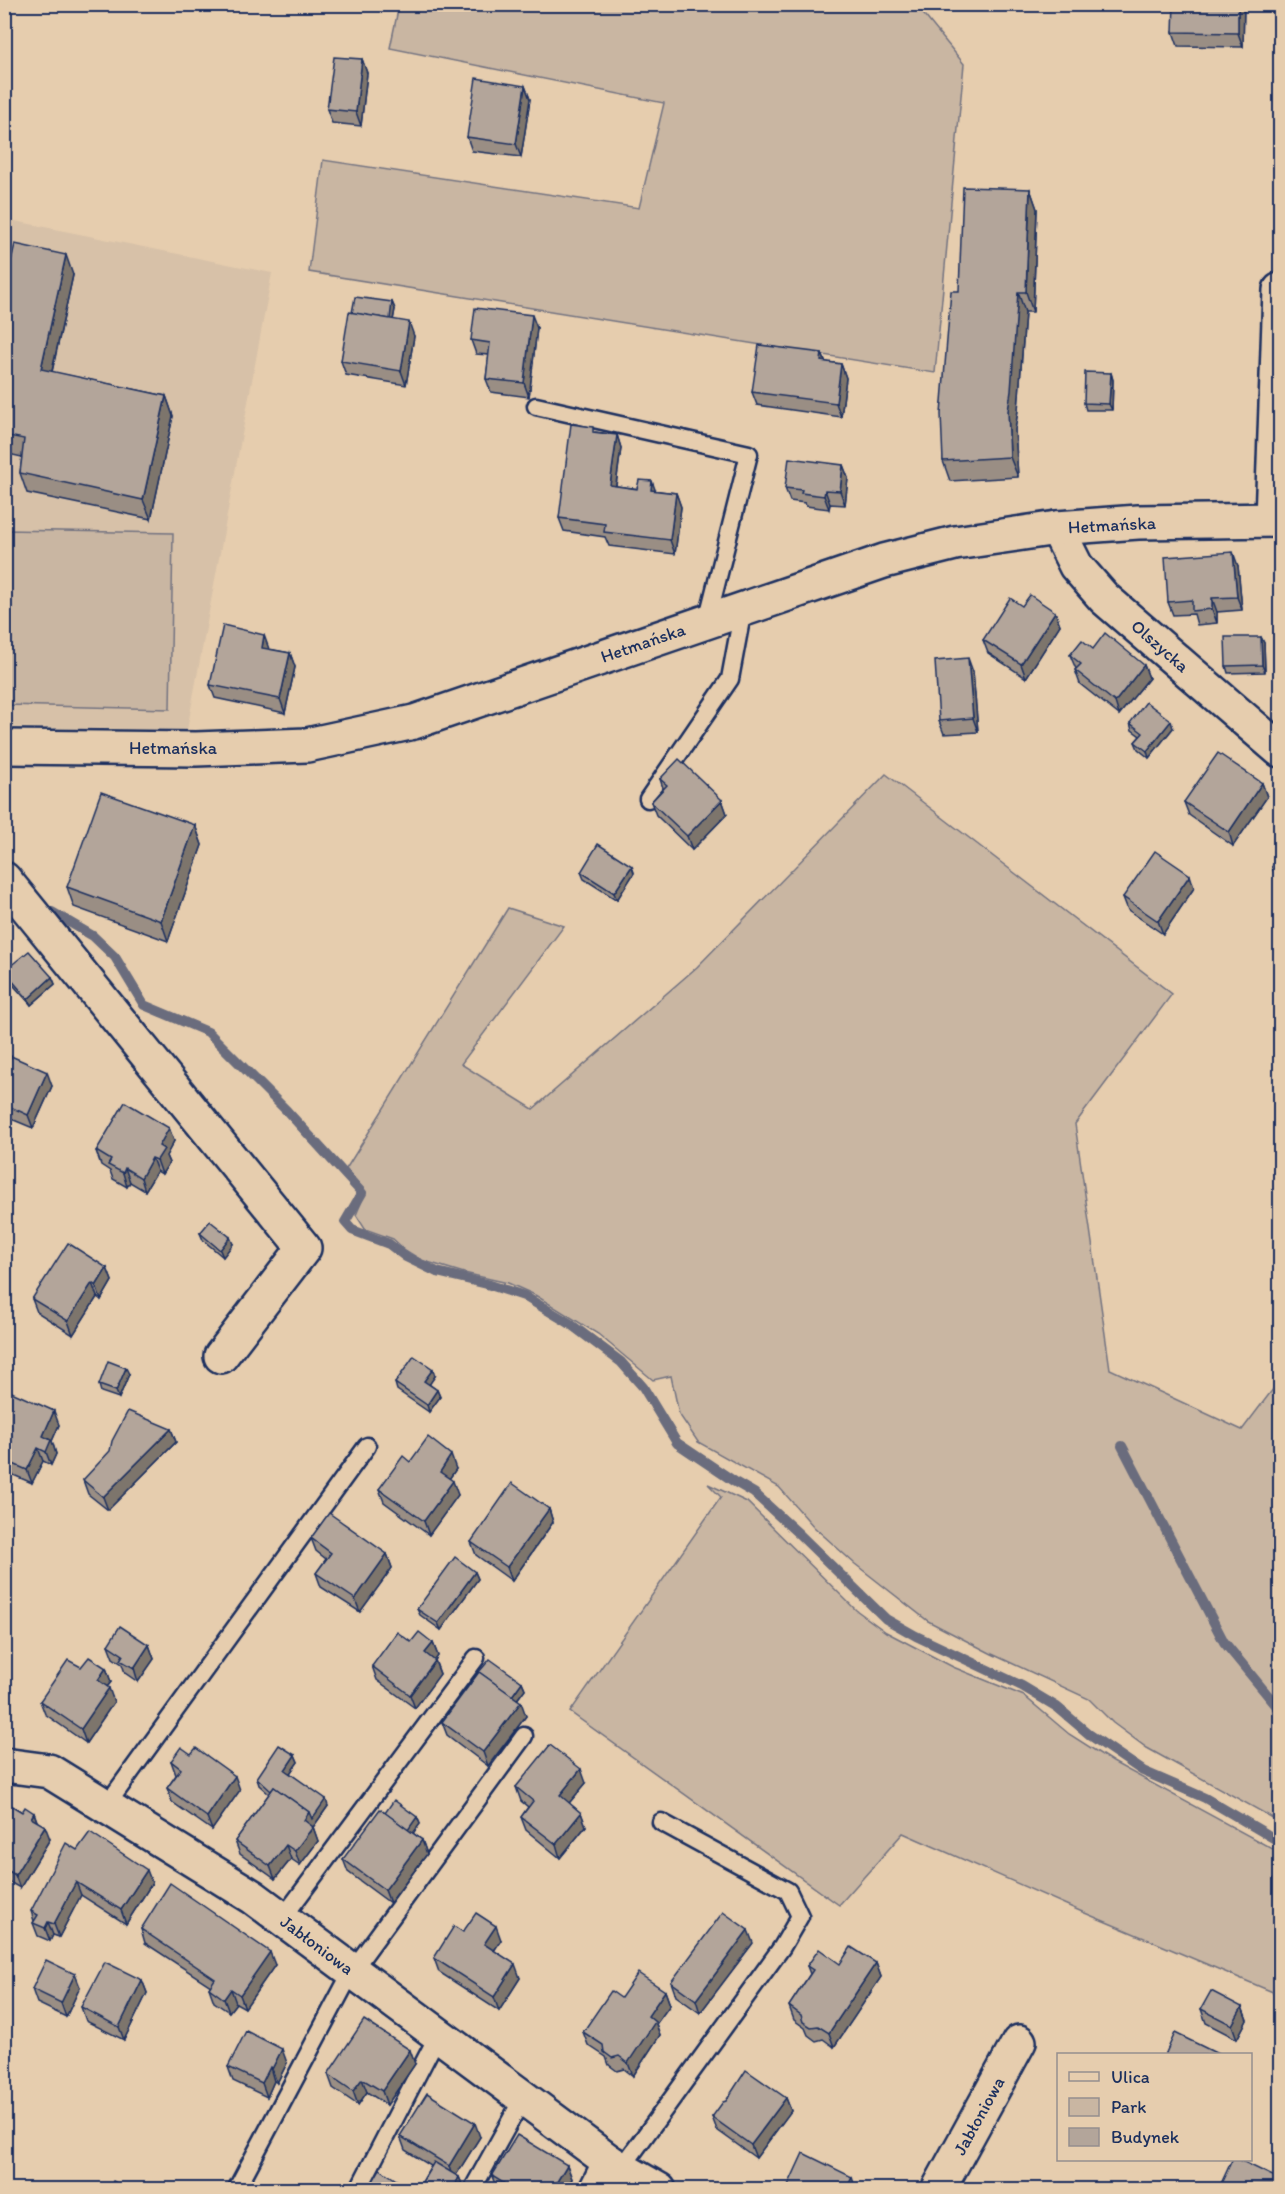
<svg xmlns="http://www.w3.org/2000/svg" width="1285" height="2194" viewBox="0 0 1285 2194" font-family="Itim,sans-serif">
	<rect width="100%" height="100%" fill="#e6cdae"/>
	<filter id="ink" filterUnits="userSpaceOnUse"><feTurbulence type="fractalNoise" baseFrequency=".0167" numOctaves="2"/><feDisplacementMap in="SourceGraphic" scale="12" xChannelSelector="R" yChannelSelector="G"/><feConvolveMatrix kernelMatrix="1 2 1 2 8 2 1 2 1" color-interpolation-filters="sRGB"/></filter>
	<g filter="url(#ink)">
		<polygon fill="#d7c1a8" points="5,219 272,273 187,730 5,727"/>
		<g fill="#c9b6a2" stroke="#727280" stroke-width="1.5">
			<polygon points="399,5 916,5 964,64 935,373 309,272 323,160 639,208 664,103 390,48"/>
			<polygon points="5,530 173,533 170,709 5,705"/>
			<polygon points="886,774 1172,994 1075,1124 1110,1369 1242,1430 1280,1380 1280,1822 1147,1748 1113,1723 1089,1699 992,1654 928,1621 855,1564 814,1527 779,1487 698,1442 679,1414 671,1376 653,1380 598,1334 535,1295 508,1283 464,1273 421,1260 405,1250 393,1239 365,1229 356,1215 366,1192 346,1169 508,908 564,926 461,1064 533,1109 697,967"/>
			<polygon points="708,1484 747,1502 856,1610 886,1632 953,1667 1024,1696 1069,1734 1113,1762 1280,1853 1280,1995 1080,1911 903,1833 839,1905 570,1712 721,1497"/>
		</g>
		<g fill="none" stroke-linecap="round" stroke-linejoin="round">
			<g stroke="#6a6c7d" stroke-width="10">
				<polyline points="52,912 93,936 115,957 144,1005 208,1032 287,1111 362,1193 345,1222 352,1230 389,1244 406,1257 437,1272 487,1284 524,1296 569,1323 621,1362 643,1387 677,1443 735,1482 754,1493 799,1534 886,1619 916,1636 1022,1686 1057,1707 1090,1735 1143,1771 1205,1798 1280,1842"/>
				<polyline points="1122,1446 1224,1642 1280,1710"/>
			</g>
			<g stroke="#1b2f5e" stroke-width="21">
				<g id="service">
					<polyline points="536,406 749,454 707,621"/>
					<polyline points="648,799 730,679 743,609"/>
					<polyline points="106,1806 367,1446"/>
					<polyline points="282,1919 476,1658"/>
					<polyline points="621,2169 782,1947 800,1916 788,1891 661,1822"/>
					<polyline points="236,2190 352,1971 524,1736"/>
					<polyline points="358,2190 438,2035"/>
					<polyline points="472,2190 523,2098"/>
				</g>
			</g>
			<g stroke="#1b2f5e" stroke-width="38">
				<g id="minor">
					<polyline points="1272,520 1280,290"/>
					<polyline points="1057,528 1076,566 1104,598 1280,750"/>
					<polyline points="4,879 304,1248 221,1356"/>
					<polyline points="4,1765 49,1771 253,1897 610,2162 659,2190"/>
					<polyline points="596,2190 610,2162"/>
					<polyline points="938,2190 1019,2042"/>
				</g>
			</g>
			<g stroke="#1b2f5e" stroke-width="38">
				<polyline id="tertiary" points="4,747 196,749 307,745 414,722 884,561 955,543 1057,528 1138,522 1280,520"/>
			</g>
			<use href="#service" stroke="#e6cdae" stroke-width="16"/>
			<use href="#minor" stroke="#e6cdae" stroke-width="33"/>
			<use href="#tertiary" stroke="#e6cdae" stroke-width="33"/>
		</g>
		<g fill="#9a8e84" stroke="#1b2f5e" stroke-width="1.5">
			<polygon points="1244,4 1243,47 1178,46 1173,32"/>
			<polygon points="362,59 367,73 361,126 332,123 327,109"/>
			<polygon points="525,86 530,99 521,157 472,151 467,137"/>
			<polygon points="1030,189 1037,209 1033,312 1025,312 1018,410 1015,430 1018,477 950,481 943,461 959,291"/>
			<polygon points="73,275 52,372 166,396 173,416 151,519 27,493 20,473 22,457 4,453 4,291"/>
			<polygon points="392,302 395,309 393,320 414,336 406,385 346,375 341,361 352,313"/>
			<polygon points="537,328 529,397 491,392 486,379 489,355 476,354 471,340"/>
			<polygon points="822,353 825,362 841,364 846,378 841,417 757,405 752,392"/>
			<polygon points="1111,373 1113,380 1112,410 1086,410 1084,403"/>
			<polygon points="595,432 617,435 621,448 616,486 676,493 681,507 675,554 609,546 605,537 564,531 559,518"/>
			<polygon points="843,465 848,478 845,505 830,504 829,509 806,506 805,503 790,501 785,488"/>
			<polygon points="1238,566 1242,610 1217,612 1217,623 1197,625 1194,614 1173,615 1168,602"/>
			<polygon points="1022,606 1055,612 1060,625 1026,678 988,653 983,640"/>
			<polygon points="1261,637 1264,643 1265,672 1228,673 1226,666"/>
			<polygon points="269,649 290,653 295,667 285,713 215,698 210,685"/>
			<polygon points="1093,649 1144,665 1149,678 1119,715 1080,684 1075,670 1076,669 1070,655"/>
			<polygon points="973,672 978,732 944,734 939,721"/>
			<polygon points="1130,723 1173,728 1149,758 1138,749 1135,742 1140,736 1132,730"/>
			<polygon points="660,779 722,800 727,814 692,850 656,815 651,802 663,788"/>
			<polygon points="1262,783 1267,797 1233,846 1189,815 1184,802"/>
			<polygon points="195,825 202,845 168,941 74,907 67,887"/>
			<polygon points="1281,854 1281,883 1277,880 1272,867"/>
			<polygon points="632,866 634,873 617,900 584,879 581,872"/>
			<polygon points="1194,888 1163,934 1128,910 1123,897"/>
			<polygon points="4,971 52,977 55,984 31,1005 7,978"/>
			<polygon points="4,1057 52,1086 33,1128 4,1116"/>
			<polygon points="169,1128 174,1141 166,1156 169,1163 162,1174 157,1171 145,1191 130,1182 127,1187 113,1179 110,1171 101,1165 96,1151"/>
			<polygon points="200,1233 233,1244 223,1257 203,1240"/>
			<polygon points="107,1268 112,1281 101,1300 97,1297 73,1335 37,1312 32,1299"/>
			<polygon points="129,1374 119,1398 101,1392 99,1385"/>
			<polygon points="435,1376 429,1384 437,1390 440,1397 429,1412 397,1390 395,1383"/>
			<polygon points="4,1395 59,1425 52,1441 56,1454 51,1465 43,1461 32,1483 4,1471"/>
			<polygon points="171,1429 176,1442 108,1510 88,1494 83,1480"/>
			<polygon points="410,1462 456,1469 449,1479 458,1495 429,1535 384,1502 379,1489"/>
			<polygon points="549,1509 553,1522 512,1581 476,1555 471,1542"/>
			<polygon points="311,1538 387,1554 392,1568 360,1612 321,1587 316,1573 326,1559 316,1551"/>
			<polygon points="475,1572 478,1579 441,1630 420,1615 417,1609"/>
			<polygon points="411,1642 433,1643 438,1656 435,1660 440,1674 415,1708 377,1680 372,1666"/>
			<polygon points="108,1645 149,1645 154,1659 138,1682 125,1673 122,1664 113,1658"/>
			<polygon points="81,1667 106,1668 111,1682 107,1687 114,1702 86,1743 45,1714 40,1701"/>
			<polygon points="479,1672 522,1682 525,1689 517,1700 526,1716 488,1766 447,1735 442,1722"/>
			<polygon points="295,1755 298,1762 290,1773 328,1806 313,1827 318,1841 300,1865 291,1859 275,1879 240,1854 235,1841 269,1794 259,1785 257,1778"/>
			<polygon points="171,1761 240,1790 212,1830 172,1802 167,1788 176,1775"/>
			<polygon points="586,1783 569,1803 581,1813 586,1826 560,1858 526,1830 521,1817 528,1807 521,1801 516,1787"/>
			<polygon points="4,1801 22,1812 34,1813 37,1821 50,1839 20,1888 4,1879"/>
			<polygon points="385,1813 417,1817 420,1824 413,1833 422,1840 427,1854 390,1903 348,1872 343,1859"/>
			<polygon points="77,1850 152,1883 126,1924 81,1895 59,1937 53,1935 50,1941 38,1936 33,1923 34,1921 31,1911"/>
			<polygon points="141,1929 275,1965 245,2008 236,2003 229,2012 214,2002 209,1988 211,1986 145,1943"/>
			<polygon points="463,1932 501,1940 494,1951 520,1978 499,2011 439,1972 434,1958"/>
			<polygon points="753,1943 700,2013 676,1996 671,1982"/>
			<polygon points="876,1963 881,1977 834,2047 823,2039 816,2041 808,2035 805,2028 794,2020 789,2006 810,1974 807,1966 840,1964"/>
			<polygon points="142,1980 147,1993 124,2040 86,2021 81,2007"/>
			<polygon points="80,1987 66,2017 37,2003 32,1989"/>
			<polygon points="665,1991 670,2005 656,2024 660,2035 633,2076 624,2069 617,2071 609,2065 606,2057 588,2045 583,2032 621,1998"/>
			<polygon points="1242,2007 1247,2020 1237,2039 1206,2023 1201,2009"/>
			<polygon points="287,2063 277,2083 274,2081 267,2097 233,2081 228,2067"/>
			<polygon points="415,2064 387,2105 367,2092 358,2105 333,2088 328,2074"/>
			<polygon points="786,2098 791,2111 756,2158 717,2130 712,2117"/>
			<polygon points="400,2136 480,2137 456,2175 459,2177 462,2184 459,2190 425,2190 424,2189 422,2182 431,2166 405,2150"/>
			<polygon points="567,2165 572,2179 565,2190 497,2190 492,2176"/>
		</g>
		<g fill="#7d746c" stroke="#1b2f5e" stroke-width="1.5">
			<polygon points="1238,4 1244,4 1243,47 1238,33"/>
			<polygon points="362,59 367,73 361,126 356,112"/>
			<polygon points="525,86 530,99 521,157 516,144"/>
			<polygon points="1030,189 1037,209 1033,312 1026,292"/>
			<polygon points="66,255 73,275 48,389 41,369"/>
			<polygon points="1018,292 1025,312 1018,410 1015,430 1018,477 1010,457 1008,411"/>
			<polygon points="392,302 395,309 391,332 388,325"/>
			<polygon points="532,315 537,328 529,397 524,383"/>
			<polygon points="409,322 414,336 406,385 401,371"/>
			<polygon points="822,353 827,367 821,361"/>
			<polygon points="841,364 846,378 841,417 836,403"/>
			<polygon points="1111,373 1113,380 1112,410 1109,404"/>
			<polygon points="166,396 173,416 151,519 143,500"/>
			<polygon points="617,435 621,448 614,498 610,485"/>
			<polygon points="843,465 848,478 845,505 840,491"/>
			<polygon points="652,481 657,495 651,490"/>
			<polygon points="825,490 830,504 829,509 824,496"/>
			<polygon points="676,493 681,507 675,554 670,540"/>
			<polygon points="1233,552 1238,566 1242,610 1237,597"/>
			<polygon points="1212,598 1217,612 1217,623 1212,609"/>
			<polygon points="1055,612 1060,625 1026,678 1021,664"/>
			<polygon points="264,635 269,649 267,661 262,648"/>
			<polygon points="1261,637 1264,643 1265,672 1262,665"/>
			<polygon points="290,653 295,667 285,713 280,699"/>
			<polygon points="968,658 973,672 978,732 973,718"/>
			<polygon points="1144,665 1149,678 1119,715 1115,702"/>
			<polygon points="1171,721 1173,728 1149,758 1147,751"/>
			<polygon points="1262,783 1267,797 1233,846 1229,832"/>
			<polygon points="722,800 727,814 692,850 687,836"/>
			<polygon points="195,825 202,845 168,941 161,921"/>
			<polygon points="632,866 634,873 617,900 614,893"/>
			<polygon points="1190,875 1194,888 1163,934 1158,921"/>
			<polygon points="52,977 55,984 31,1005 28,999"/>
			<polygon points="47,1072 52,1086 33,1128 28,1115"/>
			<polygon points="169,1128 174,1141 166,1156 169,1163 162,1174 157,1160 159,1146"/>
			<polygon points="152,1158 157,1171 145,1191 141,1178"/>
			<polygon points="125,1168 130,1182 127,1187 123,1173"/>
			<polygon points="230,1237 233,1244 223,1257 220,1250"/>
			<polygon points="107,1268 112,1281 101,1300 96,1286"/>
			<polygon points="92,1283 97,1297 73,1335 68,1321"/>
			<polygon points="126,1368 129,1374 119,1398 116,1391"/>
			<polygon points="433,1369 435,1376 427,1388 424,1381"/>
			<polygon points="437,1390 440,1397 429,1412 427,1405"/>
			<polygon points="54,1411 59,1425 52,1441 56,1454 51,1465 46,1452 43,1436"/>
			<polygon points="171,1429 176,1442 108,1510 103,1497"/>
			<polygon points="38,1448 43,1461 32,1483 27,1470"/>
			<polygon points="451,1455 456,1469 445,1485 440,1472"/>
			<polygon points="453,1481 458,1495 429,1535 424,1521"/>
			<polygon points="549,1509 553,1522 512,1581 507,1567"/>
			<polygon points="387,1554 392,1568 360,1612 355,1599"/>
			<polygon points="475,1572 478,1579 441,1630 438,1623"/>
			<polygon points="433,1643 438,1656 430,1667 425,1653"/>
			<polygon points="149,1645 154,1659 138,1682 134,1668"/>
			<polygon points="435,1661 440,1674 415,1708 410,1695"/>
			<polygon points="106,1668 111,1682 102,1693 98,1680"/>
			<polygon points="522,1682 525,1689 512,1706 510,1699"/>
			<polygon points="109,1688 114,1702 86,1743 81,1729"/>
			<polygon points="521,1702 526,1716 488,1766 483,1752"/>
			<polygon points="295,1755 298,1762 288,1776 285,1770"/>
			<polygon points="581,1769 586,1783 564,1809 560,1795"/>
			<polygon points="235,1776 240,1790 212,1830 207,1817"/>
			<polygon points="326,1799 328,1806 309,1833 313,1827 318,1841 300,1865 295,1851 304,1820 309,1812"/>
			<polygon points="34,1813 39,1827 31,1818"/>
			<polygon points="581,1813 586,1826 560,1858 556,1844"/>
			<polygon points="417,1817 420,1824 408,1840 405,1833"/>
			<polygon points="45,1826 50,1839 20,1888 15,1875"/>
			<polygon points="422,1840 427,1854 390,1903 385,1890"/>
			<polygon points="286,1845 291,1859 275,1879 270,1866"/>
			<polygon points="147,1870 152,1883 126,1924 121,1910"/>
			<polygon points="76,1882 81,1895 59,1937 54,1924"/>
			<polygon points="48,1922 53,1935 50,1941 45,1928"/>
			<polygon points="496,1926 501,1940 489,1958 484,1944"/>
			<polygon points="748,1930 753,1943 700,2013 696,2000"/>
			<polygon points="270,1952 275,1965 245,2008 240,1995"/>
			<polygon points="876,1963 881,1977 834,2047 829,2033"/>
			<polygon points="515,1964 520,1978 499,2011 494,1997"/>
			<polygon points="75,1974 80,1987 66,2017 61,2003"/>
			<polygon points="142,1980 147,1993 124,2040 119,2027"/>
			<polygon points="231,1989 236,2003 229,2012 224,1999"/>
			<polygon points="665,1991 670,2005 656,2024 660,2035 633,2076 628,2063 648,2016"/>
			<polygon points="1242,2007 1247,2020 1237,2039 1232,2025"/>
			<polygon points="282,2049 287,2063 277,2083 272,2069"/>
			<polygon points="410,2050 415,2064 387,2105 382,2091"/>
			<polygon points="270,2067 274,2081 267,2097 262,2083"/>
			<polygon points="362,2079 367,2092 358,2105 353,2091"/>
			<polygon points="786,2098 791,2111 756,2158 751,2145"/>
			<polygon points="475,2123 480,2137 453,2180 449,2166"/>
			<polygon points="567,2165 572,2179 565,2190 552,2190"/>
			<polygon points="459,2177 462,2184 459,2190 452,2190"/>
			<polygon points="852,2177 856,2190 846,2190"/>
			<polygon points="1279,2179 1281,2183 1281,2190 1274,2190"/>
		</g>
		<g fill="#b3a59a" stroke="#1b2f5e" stroke-width="1.5">
			<polygon points="1174,4 1238,4 1238,33 1173,32"/>
			<polygon points="334,57 362,59 356,112 327,109"/>
			<polygon points="476,78 525,86 516,144 467,137"/>
			<polygon points="963,187 1030,189 1026,292 1018,292 1011,391 1008,411 1010,457 943,461 941,414 951,291 959,291"/>
			<polygon points="15,244 66,255 41,369 166,396 143,500 20,473 24,439 4,435 4,291"/>
			<polygon points="355,297 392,302 390,319 352,313"/>
			<polygon points="475,308 532,315 524,383 486,379 490,343 471,340"/>
			<polygon points="349,312 409,322 401,371 341,361"/>
			<polygon points="759,345 822,353 821,361 841,364 836,403 752,392"/>
			<polygon points="1085,372 1111,373 1109,404 1084,403"/>
			<polygon points="571,424 593,427 593,432 617,435 610,485 637,489 639,480 652,481 651,490 676,493 670,540 604,532 605,524 559,518"/>
			<polygon points="789,458 843,465 840,491 825,490 824,496 801,493 802,490 785,488"/>
			<polygon points="1233,552 1237,597 1212,598 1212,609 1192,611 1192,600 1168,602 1165,557"/>
			<polygon points="1030,595 1055,612 1021,664 983,640 1010,598 1022,606"/>
			<polygon points="223,625 264,635 262,648 290,653 280,699 210,685"/>
			<polygon points="1105,633 1144,665 1115,702 1075,670 1081,664 1070,655 1082,640 1093,649"/>
			<polygon points="1225,637 1261,637 1262,665 1226,666"/>
			<polygon points="968,658 973,718 939,721 935,661"/>
			<polygon points="1146,702 1171,721 1147,751 1135,742 1143,733 1130,723"/>
			<polygon points="1218,753 1262,783 1229,832 1184,802"/>
			<polygon points="679,759 722,800 687,836 651,802 667,785 660,779"/>
			<polygon points="101,792 195,825 161,921 67,887"/>
			<polygon points="598,844 632,866 614,893 581,872"/>
			<polygon points="1155,851 1190,875 1158,921 1123,897"/>
			<polygon points="1281,854 1281,872 1272,867"/>
			<polygon points="29,951 52,977 28,999 4,971"/>
			<polygon points="11,1056 47,1072 28,1115 4,1104 4,1057 10,1059"/>
			<polygon points="125,1102 169,1128 159,1146 164,1149 157,1160 152,1158 141,1178 125,1168 123,1173 108,1165 111,1160 96,1151"/>
			<polygon points="210,1221 230,1237 220,1250 200,1233"/>
			<polygon points="68,1243 107,1268 96,1286 92,1283 68,1321 32,1299"/>
			<polygon points="414,1356 433,1369 424,1381 437,1390 427,1405 395,1383"/>
			<polygon points="108,1361 126,1368 116,1391 99,1385"/>
			<polygon points="7,1390 54,1411 43,1436 51,1440 46,1452 38,1448 27,1470 4,1460 4,1395"/>
			<polygon points="128,1411 171,1429 103,1497 83,1480 110,1451 112,1441"/>
			<polygon points="428,1437 451,1455 440,1472 453,1481 424,1521 379,1489 403,1456 410,1462"/>
			<polygon points="512,1483 549,1509 507,1567 471,1542"/>
			<polygon points="329,1513 387,1554 355,1599 316,1573 331,1553 311,1538"/>
			<polygon points="455,1557 475,1572 438,1623 417,1609"/>
			<polygon points="120,1626 149,1645 134,1668 120,1660 123,1655 108,1645"/>
			<polygon points="397,1632 411,1642 419,1632 433,1643 425,1653 435,1661 410,1695 372,1666"/>
			<polygon points="89,1657 106,1668 98,1680 109,1688 81,1729 40,1701 68,1660 81,1667"/>
			<polygon points="490,1659 522,1682 512,1696 479,1672"/>
			<polygon points="479,1672 521,1702 483,1752 442,1722"/>
			<polygon points="279,1745 295,1755 285,1770 326,1799 312,1819 309,1812 274,1787 271,1791 257,1778"/>
			<polygon points="550,1745 581,1769 560,1795 581,1813 556,1844 521,1817 533,1801 516,1787"/>
			<polygon points="181,1747 191,1754 196,1748 235,1776 207,1817 167,1788 181,1769 171,1761"/>
			<polygon points="274,1787 309,1812 304,1820 313,1827 295,1851 286,1845 270,1866 235,1841"/>
			<polygon points="394,1800 417,1817 408,1830 385,1813"/>
			<polygon points="4,1801 22,1812 25,1807 34,1813 31,1818 45,1826 15,1875 4,1868"/>
			<polygon points="380,1809 422,1840 385,1890 343,1859"/>
			<polygon points="90,1832 147,1870 121,1910 76,1882 54,1924 48,1922 45,1928 33,1923 38,1915 31,1911 66,1843 77,1850"/>
			<polygon points="170,1883 270,1952 240,1995 231,1989 224,1999 209,1988 215,1979 141,1929"/>
			<polygon points="723,1912 748,1930 696,2000 671,1982"/>
			<polygon points="476,1913 496,1926 484,1944 515,1964 494,1997 434,1958 454,1926 463,1932"/>
			<polygon points="851,1947 876,1963 829,2033 818,2026 811,2027 803,2022 801,2015 789,2006 813,1970 807,1966 819,1949 840,1964"/>
			<polygon points="46,1960 75,1974 61,2003 32,1989"/>
			<polygon points="105,1962 142,1980 119,2027 81,2007"/>
			<polygon points="638,1973 665,1991 648,2016 655,2022 628,2063 619,2056 612,2058 604,2052 603,2045 583,2032 611,1991 621,1998"/>
			<polygon points="1211,1991 1242,2007 1232,2025 1201,2009"/>
			<polygon points="364,2020 410,2050 382,2091 362,2079 353,2091 328,2074"/>
			<polygon points="246,2031 282,2049 272,2069 270,2067 262,2083 228,2067"/>
			<polygon points="1175,2033 1220,2055 1165,2055"/>
			<polygon points="746,2070 786,2098 751,2145 712,2117 723,2102 726,2101"/>
			<polygon points="427,2093 475,2123 449,2166 400,2136"/>
			<polygon points="517,2135 567,2165 552,2190 509,2190 510,2187 492,2176"/>
			<polygon points="803,2153 852,2177 846,2190 786,2190"/>
			<polygon points="1232,2160 1240,2160 1279,2179 1274,2190 1218,2190"/>
			<polygon points="434,2162 459,2177 452,2190 434,2190 422,2182"/>
			<polygon points="380,2169 411,2190 368,2190"/>
			<polygon points="113,2181 129,2190 109,2190"/>
		</g>
	</g>
	<g text-anchor="middle" dominant-baseline="central" stroke-width="4.5" stroke-linejoin="round" paint-order="stroke">
		<g font-size="18" fill="#1b2f5e" stroke="#e6cdae">
			<text transform="translate(1112 525) rotate(-3)">Hetmańska</text>
			<text transform="translate(643 643) rotate(-19)">Hetmańska</text>
			<text transform="translate(1160 646) rotate(41)">Olszycka</text>
			<text x="173" y="748">Hetmańska</text>
			<text transform="translate(317 1945) rotate(37)">Jabłoniowa</text>
			<text transform="translate(979 2116) rotate(-61)">Jabłoniowa</text>
		</g>
	</g>
	<rect width="1285" height="2194" fill="none" stroke="#e6cdae" stroke-width="24"/>
	<rect x="12" y="12" width="1261" height="2170" fill="none" stroke="#1b2f5e" stroke-width="2" filter="url(#ink)"/>
	<rect x="1057" y="2053" width="195" height="108" fill="#e6cdae" stroke="#958e8e" stroke-width="1.5"/>
	<rect x="1069" y="2072" width="30" height="9" fill="#e6cdae" stroke="#958e8e" stroke-width="1.5"/>
	<text x="1111" y="2083" font-size="18" fill="#1b2f5e">Ulica</text>
	<rect x="1069" y="2098" width="30" height="18" fill="#c9b6a2" stroke="#958e8e" stroke-width="1.5"/>
	<text x="1111" y="2113" font-size="18" fill="#1b2f5e">Park</text>
	<rect x="1069" y="2128" width="30" height="18" fill="#b3a59a" stroke="#958e8e" stroke-width="1.5"/>
	<text x="1111" y="2143" font-size="18" fill="#1b2f5e">Budynek</text>
</svg>
